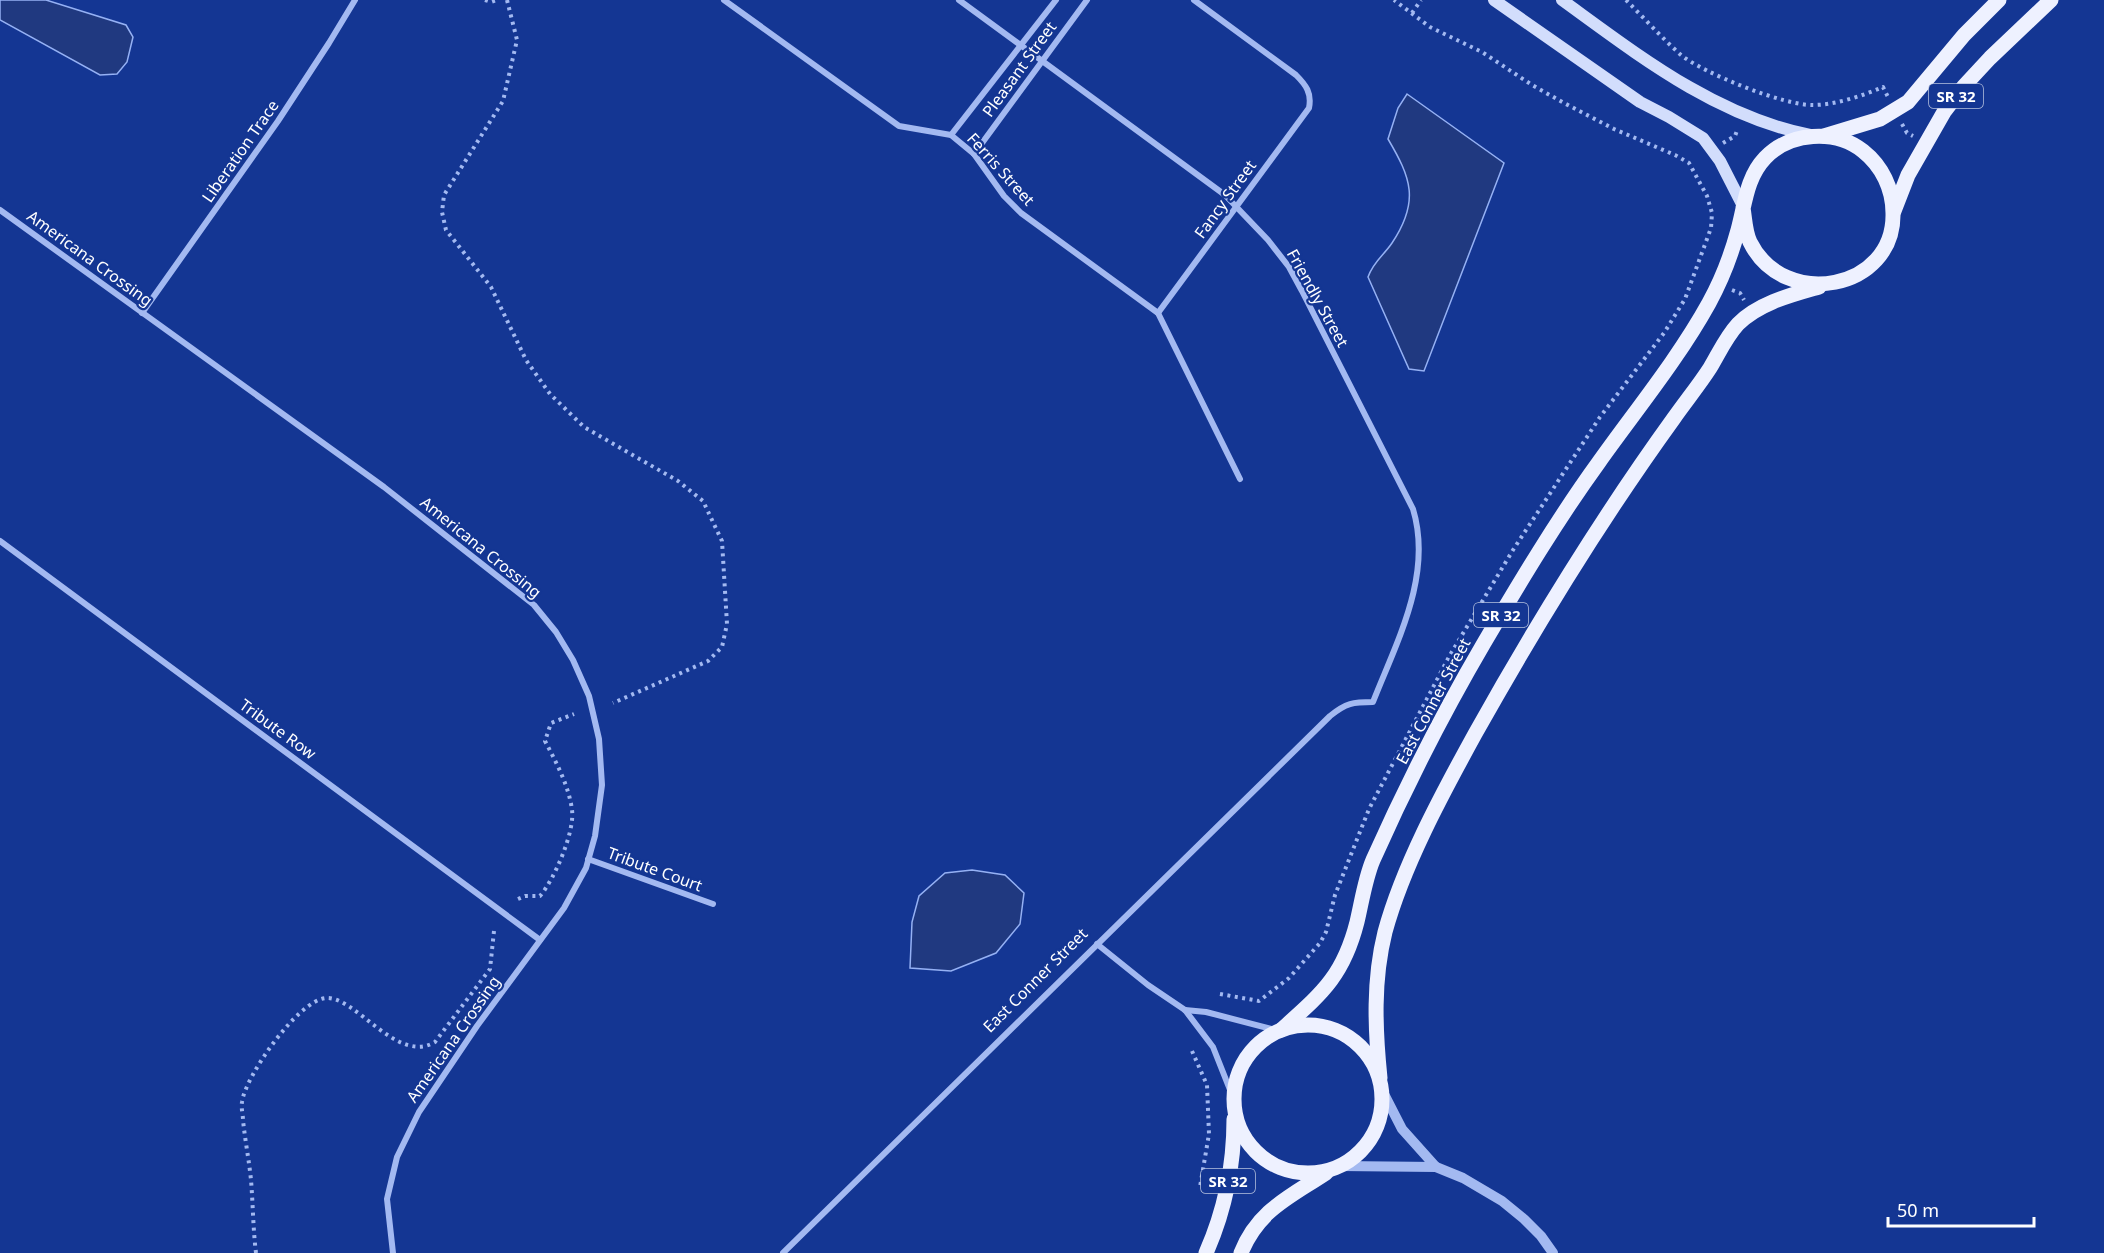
<svg xmlns="http://www.w3.org/2000/svg" width="2104" height="1253" viewBox="0 0 2104 1253" font-family="'Noto Sans',sans-serif">
	<rect width="100%" height="100%" fill="#143693"/>
	<g fill="#203980" stroke="#95b1f4" stroke-width="1.5">
		<polygon points="0,0 46,0 126,25 133,37 127,62 117,74 100,75 0,20"/>
		<path d="M1407 94 1504 163 1424 371 1409 369 1368 277C1373 262 1384 255 1392 243 1420 201 1411 178 1388 139L1398 108Z"/>
		<polygon points="972,870 1005,875 1024,893 1020,924 996,953 951,971 910,968 912,922 919,896 945,873"/>
	</g>
	<g fill="none" stroke-linecap="round" stroke-linejoin="round">
		<g stroke="#a3b9f1" stroke-width="4" stroke-dasharray="3 4.5" stroke-linecap="butt">
			<polyline points="485,0 491,2 497,0"/>
			<polyline points="507,0 517,40 503,101 444,195 442,212 446,230 491,287 526,360 550,394 584,427 678,481 703,501 722,541 727,624 722,647 708,661 613,703"/>
			<path d="M1626 0C1644 18 1662 38 1681 55 1703 73 1785 106 1813 105 1835 105 1862 96 1883 87L1888 97"/>
			<polyline points="1412,13 1421,0"/>
			<polyline points="1902,124 1907,133 1913,136"/>
			<polyline points="1723,143 1735,136 1738,128"/>
			<polyline points="1732,290 1740,293 1744,300"/>
			<path d="M518 899 525 896H540C554 880 575 832 572 810 569 786 556 762 545 741L551 723 574 714"/>
			<polyline points="1220,994 1259,1001 1289,978 1320,943 1326,932 1335,895 1369,809 1450,655 1513,550 1600,417 1664,333 1685,299 1711,228 1712,213 1707,196 1689,163 1675,155 1614,129 1564,103 1532,85 1482,52 1430,27 1394,0"/>
			<polyline points="1192,1051 1207,1085 1209,1134 1200,1187 1210,1189"/>
			<path d="M256 1253C253 1229 253 1204 251 1180 249 1160 245 1140 243 1120 243 1115 241 1108 242 1102 245 1077 298 1000 326 998 356 996 397 1065 435 1042L490 969 494 931"/>
		</g>
		<g stroke="#a3b9f1" stroke-width="6">
			<polyline points="724,0 899,126 951,135 974,154 1004,196 1021,213 1158,313 1240,479"/>
			<polyline points="951,135 1056,0"/>
			<polyline points="974,154 1087,0"/>
			<polyline points="0,210 384,487 534,605 556,632 573,660 589,696 599,739 602,785 595,836 586,868 564,908 477,1026 419,1112 397,1157 387,1199 393,1253"/>
			<polyline points="142,313 278,121 329,43 355,0"/>
			<path d="M1158 313 1309 108C1312 93 1306 85 1296 75L1194 0"/>
			<polyline points="0,541 540,940"/>
			<polyline points="588,859 713,904"/>
			<polyline points="1097,944 1148,985 1185,1010 1213,1047 1234,1100"/>
			<polyline points="1185,1010 1206,1012 1279,1031"/>
			<path d="M783 1253C966 1074 1148 895 1330 716 1346 703 1353 702 1373 702 1397 641 1433 575 1413 509L1302 291 1289 267 1268 240 1225 195 959 0"/>
		</g>
		<g stroke="#a3b9f1" stroke-width="10">
			<polyline points="1382,1090 1402,1129 1436,1167"/>
			<polyline points="1340,1166 1436,1167 1463,1178 1502,1201 1524,1219 1541,1236 1553,1253"/>
		</g>
		<g stroke="#d2ddfc" stroke-width="12">
			<polyline points="1494,0 1640,102 1669,117 1703,138 1720,161 1743,206"/>
			<path d="M1562 0C1638 55 1715 116 1810 135"/>
		</g>
		<g stroke="#eef1ff" stroke-width="15">
			<polyline points="1824,136 1880,119 1908,102 1964,35 1999,0"/>
			<polyline points="1894,211 1908,175 1944,112 1964,86 1990,58 2051,0"/>
			<circle cx="1308" cy="1099" r="74"/>
			<path d="M1281 1030C1321 994 1343 977 1357 922 1362 901 1365 879 1373 860 1406 786 1443 713 1484 643 1520 582 1557 520 1599 462 1636 410 1678 359 1709 303 1721 281 1731 256 1738 230 1745 205 1746 178 1765 158 1790 132 1835 129 1863 151 1882 166 1893 189 1893 213 1895 290 1784 311 1750 242 1745 232 1745 219 1743 208"/>
			<path d="M1380 1078C1375 1029 1373 980 1385 932 1403 866 1442 794 1475 734 1536 625 1601 519 1674 418 1686 401 1699 385 1710 368 1719 353 1726 337 1738 324 1759 303 1791 295 1819 287"/>
			<path d="M1206 1253C1225 1210 1234 1165 1234 1119"/>
			<path d="M1241 1253C1258 1210 1290 1197 1326 1173"/>
		</g>
	</g>
	<g text-anchor="middle" dominant-baseline="central" stroke-width="4.5" stroke-linejoin="round" paint-order="stroke">
		<g fill="#143693" stroke="#b8c3df" stroke-width="1.5">
			<rect x="1929" y="84" width="54" height="24" rx="4.5"/>
			<rect x="1474" y="603" width="54" height="24" rx="4.5"/>
			<rect x="1201" y="1169" width="54" height="24" rx="4.5"/>
		</g>
		<g font-size="15" font-weight="bold" fill="#fff">
			<text x="1956" y="96">SR 32</text>
			<text x="1501" y="615">SR 32</text>
			<text x="1228" y="1181">SR 32</text>
		</g>
		<g font-size="16" fill="#fff" stroke="#143693">
			<text transform="translate(1019 69) rotate(-54)">Pleasant Street</text>
			<text transform="translate(240 151) rotate(-55)">Liberation Trace</text>
			<text transform="translate(1001 169) rotate(48)">Ferris Street</text>
			<text transform="translate(1225 199) rotate(-54)">Fancy Street</text>
			<text transform="translate(90 258) rotate(36)">Americana Crossing</text>
			<text transform="translate(1318 298) rotate(61)">Friendly Street</text>
			<text transform="translate(481 547) rotate(39)">Americana Crossing</text>
			<text transform="translate(1433 701) rotate(-62)">East Conner Street</text>
			<text transform="translate(278 729) rotate(36)">Tribute Row</text>
			<text transform="translate(655 869) rotate(20)">Tribute Court</text>
			<text transform="translate(1035 980) rotate(-45)">East Conner Street</text>
			<text transform="translate(453 1039) rotate(-55)">Americana Crossing</text>
		</g>
	</g>
	<path d="M1888 1217v9h146v-9" fill="none" stroke="#ffffff" stroke-width="3"/>
	<text x="1897" y="1217" font-size="18" fill="#ffffff" stroke="#143693" stroke-width="4.5" paint-order="stroke">50 m</text>
</svg>
